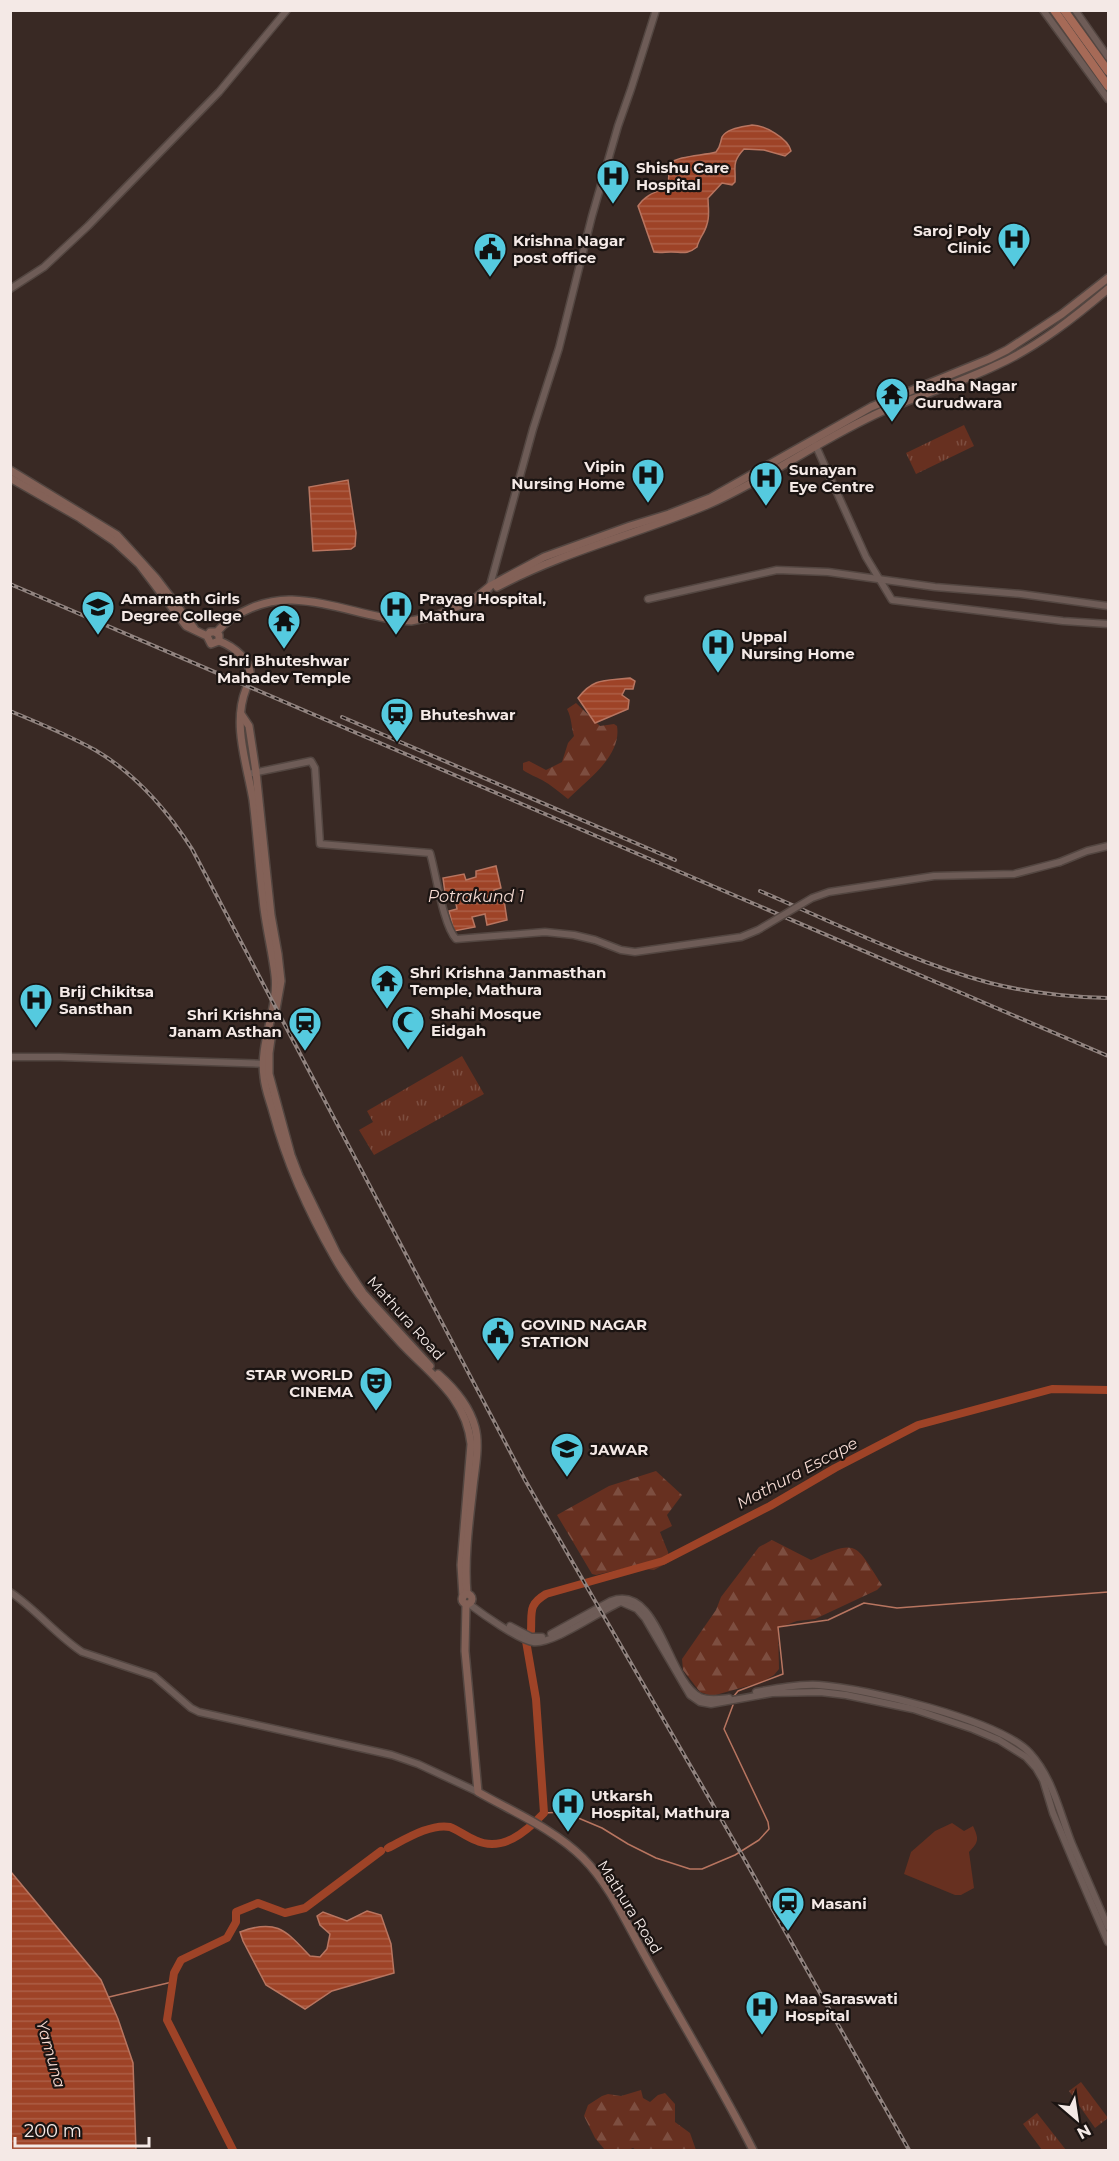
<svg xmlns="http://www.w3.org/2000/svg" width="1119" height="2161" viewBox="0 0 1119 2161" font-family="Montserrat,sans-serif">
	<defs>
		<pattern id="forest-firs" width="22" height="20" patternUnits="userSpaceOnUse" patternTransform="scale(1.5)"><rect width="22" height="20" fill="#673020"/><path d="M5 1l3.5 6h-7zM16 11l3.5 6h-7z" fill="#7d4e40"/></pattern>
		<pattern id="park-tufts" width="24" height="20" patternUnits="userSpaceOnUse" patternTransform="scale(1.5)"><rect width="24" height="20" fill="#673020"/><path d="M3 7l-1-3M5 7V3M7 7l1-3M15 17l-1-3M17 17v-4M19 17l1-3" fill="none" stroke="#7d4e40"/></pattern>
		<pattern id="water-rules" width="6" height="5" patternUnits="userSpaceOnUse" patternTransform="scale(1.5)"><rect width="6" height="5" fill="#9e4327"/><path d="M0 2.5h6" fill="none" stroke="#ac5e46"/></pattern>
	</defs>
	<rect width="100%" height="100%" fill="#392924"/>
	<path fill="#673020" d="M952 1823 964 1831 973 1826C979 1839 979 1842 969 1852L974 1888 961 1895H955L904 1874 911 1852 935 1831Z"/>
	<g fill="url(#forest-firs)">
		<path d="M576 703 600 726 614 724 617 726C622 756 587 780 568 799 559 792 551 785 542 780 535 776 530 775 523 770V763L529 761 546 770 562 762 568 743 574 736C571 726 572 719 567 709Z"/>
		<polygon points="656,1471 682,1495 667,1515 672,1526 660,1532 668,1552 669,1562 654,1570 630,1567 596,1575 592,1574 557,1515 609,1486"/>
		<path d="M772 1540 811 1560C859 1538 855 1544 882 1585L877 1590 815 1619 797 1621 778 1628 779 1669 774 1675 762 1682 712 1696 700 1692 683 1670 682 1659 716 1610 721 1597 759 1547Z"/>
		<polygon points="641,2090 643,2098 650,2102 658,2095 665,2093 675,2104 675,2122 690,2133 696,2150 636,2150 633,2148 628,2150 605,2150 595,2138 584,2116 588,2105 602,2096 608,2094 621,2096"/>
	</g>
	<g fill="url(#park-tufts)">
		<polygon points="964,425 974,446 916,474 906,453"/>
		<polygon points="462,1056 484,1094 374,1155 359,1130 373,1122 367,1111"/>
		<polygon points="1081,2082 1108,2118 1095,2128 1069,2091"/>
		<polygon points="1037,2113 1066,2150 1042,2150 1023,2124"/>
	</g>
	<g fill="url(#water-rules)" stroke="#b87560" stroke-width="1.5">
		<path d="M752 125C764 125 788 138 791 151L785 156 764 150 744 149C731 163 736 167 735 182L732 185 722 183 708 198C708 207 710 216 707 224 705 233 699 238 697 247 687 255 682 252 671 252 665 252 660 253 654 252L638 206C646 194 656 192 668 187L669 173 667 165C679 155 702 156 716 152 721 146 720 143 722 137 727 128 743 127 752 125Z"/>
		<polygon points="348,480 356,533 355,546 351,549 313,551 309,487"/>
		<path d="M630 678 635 681 633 689H625L622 695 629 700 628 709 595 723 578 698C594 677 606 681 630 678Z"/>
		<polygon points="496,866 501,888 494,890 496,900 504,900 507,920 487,925 485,914 472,917 475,927 454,931 449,911 457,909 455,898 446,900 443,878 464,874 466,880 476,877 476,871"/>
		<polygon points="11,1872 101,1980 118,2019 133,2063 136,2150 11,2150"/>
		<path d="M367 1911 381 1915 391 1944 394 1973 332 1991 305 2009 266 1985 243 1941 240 1932C277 1918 286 1931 310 1956L320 1957 327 1949 330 1934 320 1925 317 1916 323 1912 347 1921Z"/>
	</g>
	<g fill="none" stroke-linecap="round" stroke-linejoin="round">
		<g stroke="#b87560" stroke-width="1.5">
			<polyline points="734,1696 738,1691 783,1674 778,1627 828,1620 864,1603 897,1608 1108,1592"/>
			<polyline points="544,1813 564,1812 602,1828 628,1844 656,1858 690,1869 702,1869 735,1855 759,1840 769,1829 768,1822 724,1729 733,1705"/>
			<polyline points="109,1997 172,1982"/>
		</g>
		<g stroke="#9e4327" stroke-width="8">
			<path d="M531 1631C532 1611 528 1605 546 1594L663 1561 770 1506 835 1468 918 1425 1052 1389 1108 1390"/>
			<path d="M388 1848C404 1840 431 1823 450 1827 458 1830 467 1837 475 1840 502 1853 526 1832 544 1813L536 1699 526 1641"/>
			<polyline points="233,2150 167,2020 174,1973 181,1960 227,1938 236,1922 236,1912 258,1903 285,1913 305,1908 381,1851"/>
		</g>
		<g stroke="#534641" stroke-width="9">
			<g id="tertiary">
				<polyline points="1043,10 1108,99"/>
				<polyline points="1075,10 1108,57"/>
				<polyline points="10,289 44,267 88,226 219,92 287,10"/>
				<polyline points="815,444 866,557 892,600 1063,621 1108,624"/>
				<polyline points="489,589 533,429 559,348 592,216 618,126 631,89 656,10"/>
				<polyline points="648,599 777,570 828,572 935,587 1021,594 1108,606"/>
				<path d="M248 774 311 761 315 768 320 844 430 853C436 873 443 925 456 939L545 932 574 935 595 940"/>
				<polyline points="1060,862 1087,851 1108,846"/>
				<polyline points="10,1057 60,1057 268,1064"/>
				<path d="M10 1592C36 1609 56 1635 82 1652L154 1676 191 1708 199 1712 392 1755 418 1764 478 1792"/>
				<path d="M469 1604C481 1613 520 1641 533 1642 553 1645 601 1610 621 1602L637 1609 645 1618 690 1695 700 1702 711 1704 772 1693 820 1692 846 1695 913 1709 973 1729 999 1740 1026 1757 1036 1768 1043 1780 1053 1813 1074 1863 1108 1942"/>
				<polyline points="510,1626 531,1637 542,1637"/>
				<path d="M551 1634 611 1601C659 1583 667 1681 700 1697 709 1701 720 1699 729 1698"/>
				<path d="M756 1692C777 1688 798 1684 819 1685 865 1688 999 1720 1030 1753 1053 1778 1060 1814 1072 1844 1084 1872 1096 1899 1108 1927"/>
			</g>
		</g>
		<g stroke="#534641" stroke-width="10">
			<g id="secondary">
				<polyline points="10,470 117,535 156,578 194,628"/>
				<polyline points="10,478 80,518 114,541 139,564 186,626 207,636 211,644 219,641 219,635 215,632 210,632 207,636"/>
				<path d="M497 587C564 551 638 534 707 505 769 478 822 438 883 411 920 395 960 383 997 365 1037 347 1075 317 1108 289"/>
				<path d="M217 632C233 612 266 599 292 600 326 601 363 615 397 620L411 621 435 616 473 600 490 586 544 557 630 526 669 514 710 498 871 407 989 359 1007 350 1062 314 1108 278"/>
				<path d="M219 641C233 646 253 661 250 678"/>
				<path d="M246 689C232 724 247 764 253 800 257 832 259 866 263 899 265 924 272 949 275 975 279 1009 259 1042 264 1077 265 1089 270 1101 273 1112 287 1164 308 1211 335 1258 353 1290 376 1316 401 1343 431 1375 466 1397 471 1444L461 1565 463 1597"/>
				<polyline points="241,714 249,726 256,772 271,915 278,954 281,981 276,1009"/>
				<polyline points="272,1032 269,1053 269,1074 291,1155 299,1176 337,1254 363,1293 430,1366"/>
				<path d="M438 1374C454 1388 469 1405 475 1427 480 1445 475 1468 473 1487 469 1522 464 1559 467 1594"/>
				<circle cx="467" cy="1599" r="5"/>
				<path d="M466 1604 465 1651 478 1792C513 1812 554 1829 583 1858 609 1884 626 1922 644 1954 680 2020 719 2083 753 2150"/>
			</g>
		</g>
		<g stroke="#534641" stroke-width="11">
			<g id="trunk">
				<polyline points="1054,10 1108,86"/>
				<polyline points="1064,10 1108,71"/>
			</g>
		</g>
		<use href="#tertiary" stroke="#6e5c57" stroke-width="6"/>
		<use href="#secondary" stroke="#836157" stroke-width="7"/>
		<use href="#trunk" stroke="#a66a57" stroke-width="8"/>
		<g stroke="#91837f" stroke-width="4">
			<g id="rail">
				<polyline points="10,584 1108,1056"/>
				<path d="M10 711C39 723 68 735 95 750 136 774 167 810 192 849L525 1480 742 1855 909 2150"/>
				<polyline points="342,717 675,860"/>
				<path d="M760 891C835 923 912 962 990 983 1029 993 1069 997 1108 998"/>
			</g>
		</g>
		<use href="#rail" stroke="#1b1412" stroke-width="1.5" stroke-dasharray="4.5" stroke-linecap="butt"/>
		<g stroke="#534641" stroke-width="9" stroke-linecap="butt">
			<polyline id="tertiary-bridge" points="595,940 621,950 635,952 741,937 758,930 812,898 829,892 934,876 1014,874 1060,862"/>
		</g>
		<use href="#tertiary-bridge" stroke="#6e5c57" stroke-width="6"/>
	</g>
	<defs>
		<g id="hospital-pin" transform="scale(1.725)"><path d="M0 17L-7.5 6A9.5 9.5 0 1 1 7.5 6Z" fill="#55cadf" stroke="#1b1412"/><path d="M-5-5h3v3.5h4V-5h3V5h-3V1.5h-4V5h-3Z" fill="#111"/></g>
		<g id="civic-pin" transform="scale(1.725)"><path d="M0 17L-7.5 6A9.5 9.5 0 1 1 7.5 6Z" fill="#55cadf" stroke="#1b1412"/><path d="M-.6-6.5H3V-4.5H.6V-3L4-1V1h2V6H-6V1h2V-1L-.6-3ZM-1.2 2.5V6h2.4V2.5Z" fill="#111"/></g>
		<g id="temple-pin" transform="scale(1.725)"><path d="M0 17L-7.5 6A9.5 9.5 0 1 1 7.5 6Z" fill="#55cadf" stroke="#1b1412"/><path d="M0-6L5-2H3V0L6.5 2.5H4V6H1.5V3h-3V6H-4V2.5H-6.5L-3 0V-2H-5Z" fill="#111"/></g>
		<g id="university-pin" transform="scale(1.725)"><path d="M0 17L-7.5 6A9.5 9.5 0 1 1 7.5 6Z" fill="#55cadf" stroke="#1b1412"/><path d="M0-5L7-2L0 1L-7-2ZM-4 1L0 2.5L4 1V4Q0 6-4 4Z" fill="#111"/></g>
		<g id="station-pin" transform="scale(1.725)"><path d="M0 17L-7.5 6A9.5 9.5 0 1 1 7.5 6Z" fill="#55cadf" stroke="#1b1412"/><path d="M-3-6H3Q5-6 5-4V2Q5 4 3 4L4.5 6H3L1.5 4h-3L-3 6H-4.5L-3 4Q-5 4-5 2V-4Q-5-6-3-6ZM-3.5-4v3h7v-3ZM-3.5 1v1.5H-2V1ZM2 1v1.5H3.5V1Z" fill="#111"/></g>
		<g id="mosque-pin" transform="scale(1.725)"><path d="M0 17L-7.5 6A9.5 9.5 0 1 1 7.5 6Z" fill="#55cadf" stroke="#1b1412"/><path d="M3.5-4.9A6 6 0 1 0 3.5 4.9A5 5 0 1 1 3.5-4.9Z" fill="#111"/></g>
		<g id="theatre-pin" transform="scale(1.725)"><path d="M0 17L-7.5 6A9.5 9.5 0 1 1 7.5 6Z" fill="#55cadf" stroke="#1b1412"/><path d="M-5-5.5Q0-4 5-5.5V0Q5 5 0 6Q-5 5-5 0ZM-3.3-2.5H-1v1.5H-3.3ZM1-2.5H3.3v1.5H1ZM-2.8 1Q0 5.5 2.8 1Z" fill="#111"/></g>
		<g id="school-pin" transform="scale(1.725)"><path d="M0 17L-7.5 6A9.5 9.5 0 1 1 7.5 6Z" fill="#55cadf" stroke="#1b1412"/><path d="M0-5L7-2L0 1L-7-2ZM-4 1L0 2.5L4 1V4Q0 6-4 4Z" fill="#111"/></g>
	</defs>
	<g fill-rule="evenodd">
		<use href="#hospital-pin" x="613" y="176"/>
		<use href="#hospital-pin" x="1014" y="239"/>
		<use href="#civic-pin" x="490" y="249"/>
		<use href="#temple-pin" x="892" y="394"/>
		<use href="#hospital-pin" x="648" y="475"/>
		<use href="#hospital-pin" x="766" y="478"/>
		<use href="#university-pin" x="98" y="607"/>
		<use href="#hospital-pin" x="396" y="607"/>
		<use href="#temple-pin" x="284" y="621"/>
		<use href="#hospital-pin" x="718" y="645"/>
		<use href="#station-pin" x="397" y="714"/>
		<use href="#temple-pin" x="387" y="981"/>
		<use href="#hospital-pin" x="36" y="1000"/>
		<use href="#mosque-pin" x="408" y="1022"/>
		<use href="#station-pin" x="305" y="1023"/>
		<use href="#civic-pin" x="498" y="1333"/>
		<use href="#theatre-pin" x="376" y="1383"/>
		<use href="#school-pin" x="567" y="1449"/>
		<use href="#hospital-pin" x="568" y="1804"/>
		<use href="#station-pin" x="788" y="1903"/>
		<use href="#hospital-pin" x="762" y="2007"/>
	</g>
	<g text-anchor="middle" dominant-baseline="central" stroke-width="4.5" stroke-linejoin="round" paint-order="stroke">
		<g font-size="15" font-weight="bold" fill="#f4e9e6" stroke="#1b1412" text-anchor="start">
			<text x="636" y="167">Shishu Care<tspan x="636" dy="17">Hospital</tspan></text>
			<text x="991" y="230" text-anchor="end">Saroj Poly<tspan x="991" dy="17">Clinic</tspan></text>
			<text x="513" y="240">Krishna Nagar<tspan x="513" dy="17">post office</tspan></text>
			<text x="915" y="385">Radha Nagar<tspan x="915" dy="17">Gurudwara</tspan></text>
			<text x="625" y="466" text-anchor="end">Vipin<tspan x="625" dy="17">Nursing Home</tspan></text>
			<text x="789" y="469">Sunayan<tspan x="789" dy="17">Eye Centre</tspan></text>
			<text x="121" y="598">Amarnath Girls<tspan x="121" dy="17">Degree College</tspan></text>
			<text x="419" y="598">Prayag Hospital,<tspan x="419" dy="17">Mathura</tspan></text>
			<text x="741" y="636">Uppal<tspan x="741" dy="17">Nursing Home</tspan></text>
			<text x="284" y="660" text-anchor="middle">Shri Bhuteshwar<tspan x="284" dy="17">Mahadev Temple</tspan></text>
			<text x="420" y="714">Bhuteshwar</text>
			<text x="410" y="972">Shri Krishna Janmasthan<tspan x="410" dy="17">Temple, Mathura</tspan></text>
			<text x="59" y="991">Brij Chikitsa<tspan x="59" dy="17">Sansthan</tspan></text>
			<text x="431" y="1013">Shahi Mosque<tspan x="431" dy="17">Eidgah</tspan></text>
			<text x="282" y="1014" text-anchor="end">Shri Krishna<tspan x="282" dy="17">Janam Asthan</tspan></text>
			<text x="521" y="1324">GOVIND NAGAR<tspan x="521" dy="17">STATION</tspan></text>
			<text x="353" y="1374" text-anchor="end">STAR WORLD<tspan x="353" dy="17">CINEMA</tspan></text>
			<text x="590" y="1449">JAWAR</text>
			<text x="591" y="1795">Utkarsh<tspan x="591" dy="17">Hospital, Mathura</tspan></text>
			<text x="811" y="1903">Masani</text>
			<text x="785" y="1998">Maa Saraswati<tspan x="785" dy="17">Hospital</tspan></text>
		</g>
		<g font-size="15" fill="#f4e9e6" stroke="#1b1412">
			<text transform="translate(406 1318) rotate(48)">Mathura Road</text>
			<text transform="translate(630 1907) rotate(58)">Mathura Road</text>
		</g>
		<g font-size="16" font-style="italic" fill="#f6dbd3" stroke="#1b1412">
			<text x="476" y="896">Potrakund 1</text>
			<text transform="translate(797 1473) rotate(-28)">Mathura Escape</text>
			<text transform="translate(51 2054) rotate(74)">Yamuna</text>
		</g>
	</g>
	<rect width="1119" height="2161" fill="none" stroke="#f4e9e6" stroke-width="24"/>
	<g transform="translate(1077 2119) rotate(151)" stroke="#1b1412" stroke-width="4.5" paint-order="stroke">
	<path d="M0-4.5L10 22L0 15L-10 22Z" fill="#f4e9e6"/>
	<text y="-9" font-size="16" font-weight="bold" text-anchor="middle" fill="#f4e9e6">N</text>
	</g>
	<path d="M15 2137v9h134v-9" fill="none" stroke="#f4e9e6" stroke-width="3"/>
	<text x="24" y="2137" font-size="18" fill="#f4e9e6" stroke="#1b1412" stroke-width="4.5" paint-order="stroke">200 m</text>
</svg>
